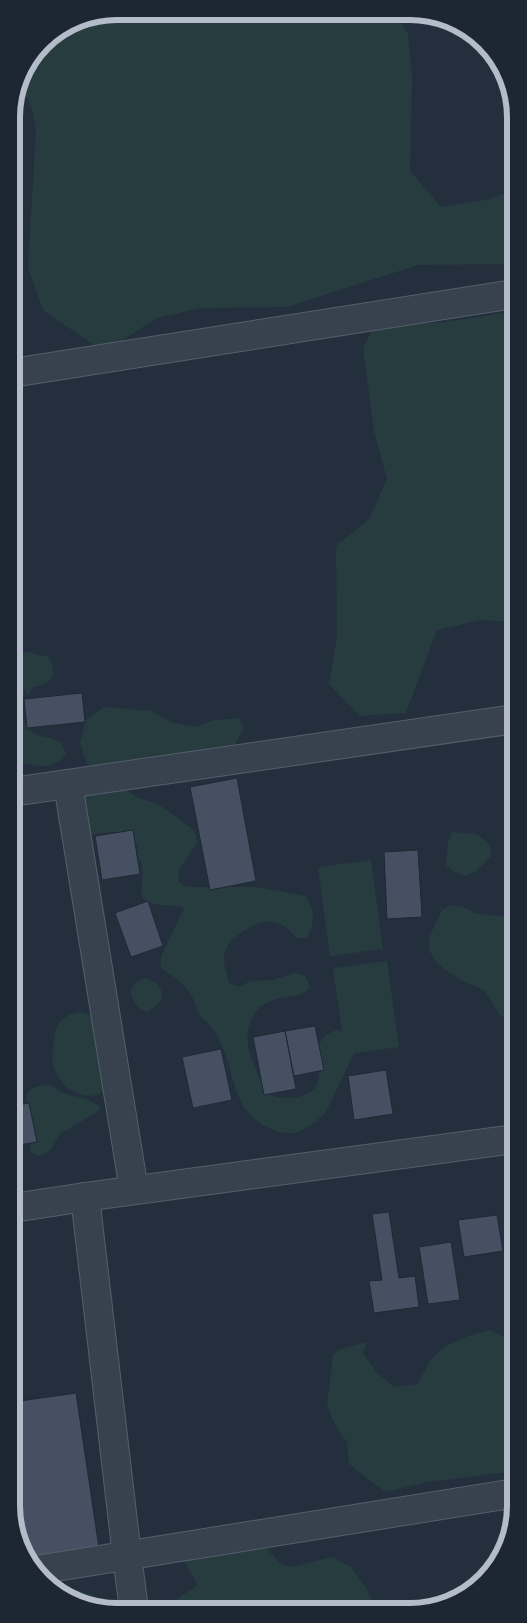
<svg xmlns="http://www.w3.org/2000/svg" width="527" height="1623" viewBox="0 0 527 1623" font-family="Signika,sans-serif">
	<rect width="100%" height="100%" fill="#242f3e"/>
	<g fill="#263c3f">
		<polygon points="117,11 396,13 408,34 412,78 410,171 441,207 485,200 514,191 514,264 418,265 287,307 200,308 157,318 118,343 97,347 43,310 28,268 36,130 32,108 19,82 22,71 47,38 77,19"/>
		<polygon points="514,312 514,622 480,620 437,630 406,713 360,716 329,684 337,638 336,546 369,519 387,479 374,431 363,348 373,329 393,320 436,323"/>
		<path d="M16 652H28L49 657C58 675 52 684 33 687L27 696 25 688C21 705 19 729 39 736 43 737 47 737 50 738 54 739 58 741 61 743L66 754 58 762 48 766H37L26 763 12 767V653Z"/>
		<polygon points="104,707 151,711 171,722 195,727 215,720 238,718 244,727 234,746 215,757 105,775 87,764 80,743 86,720"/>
		<path d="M117 787 127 791 136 797 158 804 195 831 197 843 179 870 178 882 187 887H256L305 896C316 911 315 922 307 938H296C281 916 262 918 242 932 236 937 229 941 226 949 221 960 227 972 229 983L240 987 250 981 273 980 294 973 305 976 310 987C297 1000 293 994 278 999 272 1000 265 1003 260 1007 249 1016 245 1037 249 1050 252 1065 261 1079 266 1093 277 1098 290 1100 301 1096 341 1084 296 1043 337 1030L342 1032 333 968 387 961 399 1047 354 1053 326 1112C319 1119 308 1129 298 1132 277 1138 250 1120 241 1102 232 1083 230 1062 221 1044 218 1038 214 1029 209 1024 207 1021 203 1020 201 1017 196 1010 195 1003 192 996 185 984 172 976 161 968V957L184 908C167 903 159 909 142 898 141 888 143 878 142 867 142 863 139 860 138 857 137 853 138 849 137 845 127 815 73 851 58 823 57 820 57 815 57 811L72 796Z"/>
		<polygon points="471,831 481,837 490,845 491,856 475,872 465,876 454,872 446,865 448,843 452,832 474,834"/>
		<polygon points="371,860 383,949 330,956 318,867"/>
		<path d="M452 905 464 907 474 913 507 917 515 925V1023L498 1014C496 1008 488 995 484 991 480 987 472 985 467 983 452 975 427 961 429 942 429 934 439 918 442 910Z"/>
		<path d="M144 978C154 980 162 985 162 996H163L161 1001 148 1012C139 1010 128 998 132 988 134 983 140 981 144 978Z"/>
		<path d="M79 1012 91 1015 109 1045 106 1090C103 1091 99 1095 96 1095 76 1100 57 1082 53 1065 52 1057 53 1050 54 1042 55 1036 55 1028 59 1023 64 1016 71 1014 79 1012Z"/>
		<path d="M45 1085H50L65 1094 88 1099 99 1106V1111L60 1134 51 1149 41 1156 36 1155 31 1152C29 1143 32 1134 32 1124 31 1106 15 1088 45 1085Z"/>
		<path d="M490 1330 515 1342V1471L428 1482 385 1492 349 1464 347 1442 335 1425 327 1405 333 1355 340 1349 367 1342 363 1353 377 1373 395 1387 418 1384C422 1377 426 1366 431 1360 446 1342 468 1335 490 1330Z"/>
		<polygon points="172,1539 242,1541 266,1548 281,1564 291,1567 332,1557 351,1567 367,1589 375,1610 161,1610 198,1585"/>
		<polygon points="69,1588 93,1595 104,1610 96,1610 62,1591"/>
	</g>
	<g fill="#455162" stroke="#1f2835">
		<polygon points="82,693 85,722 27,728 24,699"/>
		<polygon points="237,778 256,881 210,890 190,787"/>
		<polygon points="133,830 140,874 102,880 95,836"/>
		<polygon points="418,850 422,917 387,919 384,852"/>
		<polygon points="148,901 163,946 131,957 115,913"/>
		<polygon points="315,1026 324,1070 294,1076 285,1031"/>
		<polygon points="285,1031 296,1089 264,1095 253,1037"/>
		<polygon points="221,1049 232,1100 193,1108 182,1057"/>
		<polygon points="386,1070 393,1114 354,1120 348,1076"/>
		<polygon points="29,1103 37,1142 13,1146 13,1106"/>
		<polygon points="389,1212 399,1278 415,1276 419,1307 374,1313 369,1281 382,1280 372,1214"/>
		<polygon points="497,1215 503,1251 464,1257 458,1220"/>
		<polygon points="451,1242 460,1300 428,1304 419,1247"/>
		<polygon points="76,1393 99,1548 30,1557 13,1526 13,1402"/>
	</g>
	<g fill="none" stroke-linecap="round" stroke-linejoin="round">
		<g stroke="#565f6c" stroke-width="30">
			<g id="minor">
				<polyline points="12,373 514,294"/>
				<polyline points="68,784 134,1190"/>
				<polyline points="12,792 515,719"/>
				<polyline points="85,1197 127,1556 134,1610"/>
				<polyline points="13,1208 85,1197 515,1139"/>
				<polyline points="37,1570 516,1493"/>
			</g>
		</g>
		<use href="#minor" stroke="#38414e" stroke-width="28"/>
	</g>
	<path d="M0 0H527V1623H0ZM117 20H410A97 97 0 0 1 507 117V1506A97 97 0 0 1 410 1603H117A97 97 0 0 1 20 1506V117A97 97 0 0 1 117 20Z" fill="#1d2633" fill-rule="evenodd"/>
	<path fill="none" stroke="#b4bcc9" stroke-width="6" d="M117 20H410A97 97 0 0 1 507 117V1506A97 97 0 0 1 410 1603H117A97 97 0 0 1 20 1506V117A97 97 0 0 1 117 20Z"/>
</svg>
